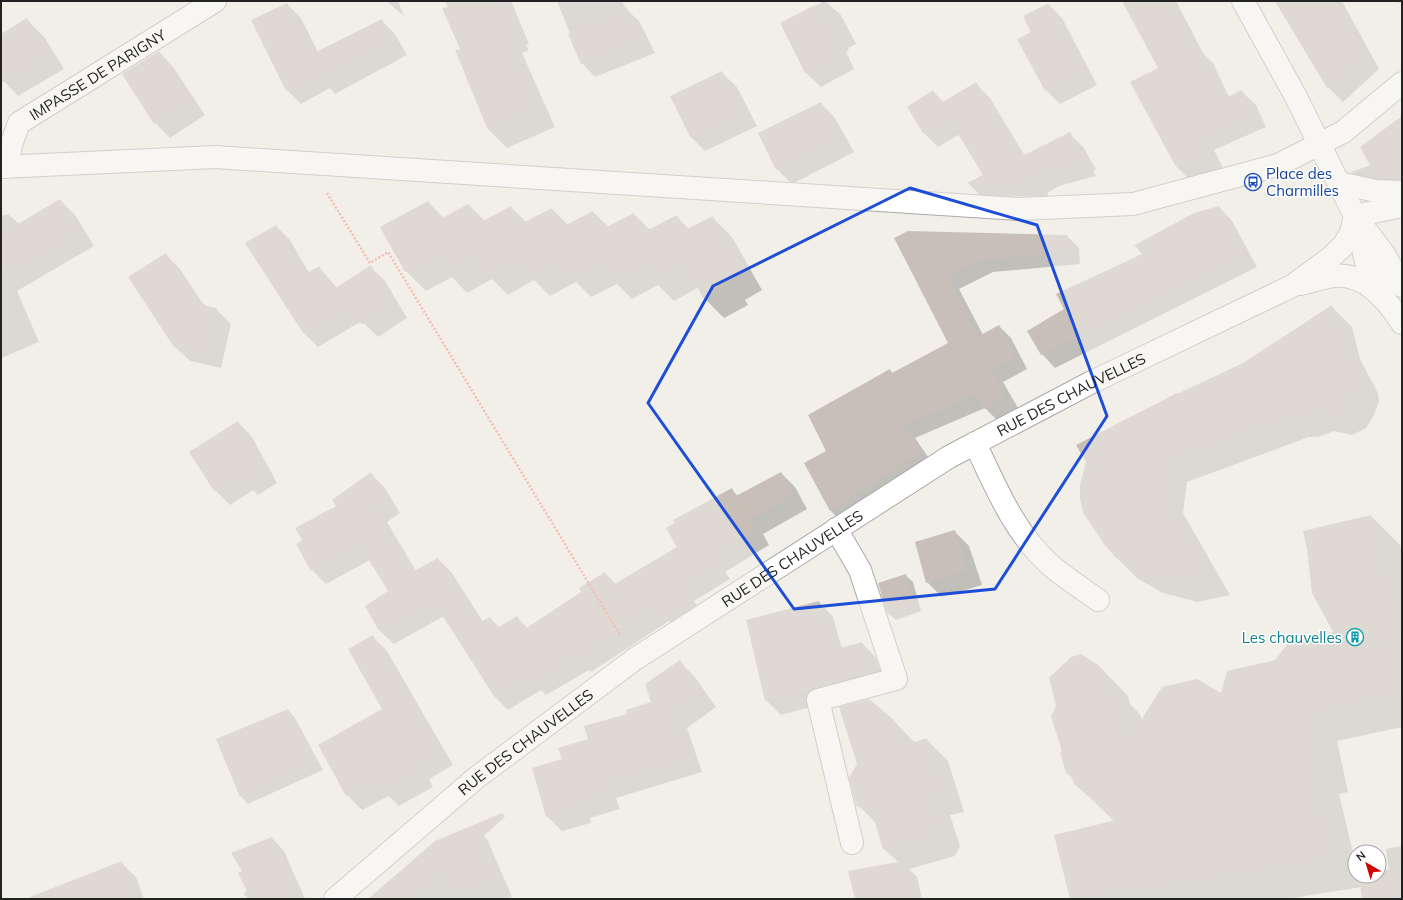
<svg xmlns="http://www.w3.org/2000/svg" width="1403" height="900" viewBox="0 0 1403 900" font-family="Mulish,sans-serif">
	<rect width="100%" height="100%" fill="#f2efe9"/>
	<g fill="#0003">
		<polygon points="386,1 398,1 404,16"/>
		<polygon points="446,1 511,1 529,44 526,45 529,50 522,53 555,127 507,148 489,130 466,77 462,49"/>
		<polygon points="557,1 622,1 625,8 639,21 655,53 595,77 582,63"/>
		<polygon points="825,1 841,15 856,44 848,48 849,50 846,52 854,69 821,87 806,73 781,23"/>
		<polygon points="1123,1 1176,1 1203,53 1213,63 1229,97 1242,92 1256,105 1266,127 1214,150 1224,170 1190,180 1177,167 1131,82 1160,69"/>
		<polygon points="1277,1 1342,1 1379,69 1343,102 1328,87"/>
		<polygon points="1396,1 1402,1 1402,2 1398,3"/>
		<polygon points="287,4 301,18 318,52 381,20 395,34 407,55 335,94 330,88 301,104 287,90"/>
		<polygon points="1048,4 1062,18 1097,85 1060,104 1046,90 1033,32 1024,17"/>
		<polygon points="30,23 45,38 64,69 18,96 1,78 1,35"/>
		<polygon points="159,52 173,67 205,115 170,138 155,123"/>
		<polygon points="722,73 737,87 757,126 705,151 690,136"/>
		<polygon points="976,84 990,98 1025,156 1070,134 1084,148 1096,170 1093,171 1096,176 1059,186 1047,193 1049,196 982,197 968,183 985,175 960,134 938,147 924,133 909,107 933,91 944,103"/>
		<polygon points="821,103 835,118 854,152 792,184 777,169"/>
		<polygon points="1402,116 1402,198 1371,192 1351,172 1371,165"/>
		<polygon points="60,200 75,215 94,246 17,291 39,342 1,358 1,216 8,214 19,224"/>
		<polygon points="428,202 444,218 469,205 485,221 511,207 527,223 552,209 568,225 593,212 609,227 634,214 650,230 677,217 689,229 712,217 732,237 762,290 745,300 748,305 724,318 704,298 699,287 674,301 658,285 632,299 617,284 591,297 576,282 550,296 534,280 508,295 492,279 467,293 452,277 426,291 406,271"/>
		<polygon points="1219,207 1232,221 1257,267 1055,368 1042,354 1065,310 1143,255 1135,246 1195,214"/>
		<polygon points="276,226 290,240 309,273 319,267 337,288 371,267 385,281 407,318 378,337 364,323 362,324 360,322 318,347 304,333 246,244"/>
		<polygon points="1067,236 1079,248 1080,264 993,272 959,289 983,335 999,326 1011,338 1027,369 1003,382 1018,408 997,420 985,408 915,438 933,464 843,523 831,511 806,463 828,451 890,370 893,374 949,343 895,238"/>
		<polygon points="165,254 180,269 201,301 207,307 216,309 231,324 221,368 190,361 174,346"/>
		<polygon points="1332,307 1352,327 1360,359 1378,393 1379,402 1374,415 1366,428 1352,435 1334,431 1318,437 1309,437 1187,482 1183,513 1230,595 1197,602 1163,593 1138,579 1117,558 1178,395 1244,363"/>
		<polygon points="238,422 252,437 277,483 258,495 253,490 230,505 215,490 191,452"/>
		<polygon points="781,473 795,487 807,509 763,534 769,545 725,572 730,579 694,601 705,617 680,633 669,621 591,672 589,670 546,695 541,690 508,710 494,696 444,616 394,644 380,631 389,592 370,560 326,584 312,570 304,541 371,474 385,488 400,513 387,522 416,571 438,559 452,573 483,622 490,618 500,628 517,617 528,629 583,593 605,573 616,584 679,547 732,490 738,496"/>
		<polygon points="1371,516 1400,545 1402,552 1402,727 1337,741 1348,792 1339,794 1355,861 1355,876 1379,876 1379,872 1389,870 1386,849 1402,846 1402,899 1363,899 1362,887 1286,899 1071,899 1055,836 1114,821 1075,783 1073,779 1067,772 1063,752 1098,665 1128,696 1130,704 1140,714 1142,721 1222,694 1275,661 1335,633"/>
		<polygon points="954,531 969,546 982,585 942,597 927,582"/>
		<polygon points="905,575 913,582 921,611 896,620 888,613 879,584"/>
		<polygon points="819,602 833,617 842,649 862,643 876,658 885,685 859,694 781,715 766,700"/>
		<polygon points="372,636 387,651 453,765 429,779 433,787 399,806 389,796 362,810 347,795 320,745 383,709"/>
		<polygon points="680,662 694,676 716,707 687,728 702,772 616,798 620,809 590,818 591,823 562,831 547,816 563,760 589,740 652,703"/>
		<polygon points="288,710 295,718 323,770 248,804 241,796"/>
		<polygon points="893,720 915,743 926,739 948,761 964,812 950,815 960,846 955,856 909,869 917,877 922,899 856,899 899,863 884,849 877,824 857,804"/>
		<polygon points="474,826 487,839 512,897 506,899 369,899"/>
		<polygon points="272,838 284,851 305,899 246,899 247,897 244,894"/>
		<polygon points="121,863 136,877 144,899 70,899"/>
	</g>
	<g fill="#c7bfb8">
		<polygon points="445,1 501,1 512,25 508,26 511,32 504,34 537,109 488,130 455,50 460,49 442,8 448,7"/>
		<polygon points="1122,1 1171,1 1196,51 1200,49 1223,99 1242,90 1253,113 1202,136 1211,157 1176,167 1130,82 1158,68"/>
		<polygon points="1275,1 1336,1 1365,54 1327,88"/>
		<polygon points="287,3 312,54 382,19 393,41 321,80 317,74 286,91 251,20"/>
		<polygon points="1047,4 1084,71 1045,91 1017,39 1031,32 1023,16"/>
		<polygon points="815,5 840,54 805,73 780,23"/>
		<polygon points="626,7 642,39 581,64 568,34"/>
		<polygon points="27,18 50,54 1,83 1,34"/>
		<polygon points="159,51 191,100 154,124 122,74"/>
		<polygon points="722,71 743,111 690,137 670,96"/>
		<polygon points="976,82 1020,157 1070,132 1083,155 1080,157 1082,161 1045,172 1033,178 1036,183 967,183 983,175 949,119 923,133 907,107 933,90 941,103"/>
		<polygon points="821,102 840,137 776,170 758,133"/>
		<polygon points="1402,116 1402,179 1394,179 1373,171 1360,147"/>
		<polygon points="60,199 80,231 1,277 1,234"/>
		<polygon points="428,201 438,220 469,204 479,223 511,206 521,224 552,208 562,227 593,211 603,229 634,213 644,232 677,215 685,230 713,216 743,270 726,279 728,285 703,298 685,264 653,281 643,263 612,280 601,261 570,278 560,260 529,277 519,258 487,275 477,257 446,273 436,255 405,272 380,227"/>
		<polygon points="1219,206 1244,254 1041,355 1027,331 1064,309 1056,294 1166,243 1133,246 1194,213"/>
		<polygon points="276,225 304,275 319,266 334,289 371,265 393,303 362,323 352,307 347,310 345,308 303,333 245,243"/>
		<polygon points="908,231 1067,235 1068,252 980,261 948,277 979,336 999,325 1016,357 992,370 1007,396 984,409 976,395 904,426 922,452 830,511 804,463 826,451 808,415 890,369 892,373 948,343 894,238"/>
		<polygon points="166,253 192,294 194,292 202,305 217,308 207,353 174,347 128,277"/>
		<polygon points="1332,305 1340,337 1358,372 1359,381 1354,395 1346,408 1332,415 1313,411 1298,417 1288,417 1167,461 1163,492 1211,574 1176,582 1141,573 1116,558 1105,545 1083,513 1080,498 1080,485 1086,462 1076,445 1177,393 1177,394 1243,363"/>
		<polygon points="238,421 263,468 242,481 238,475 214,491 189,452"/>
		<polygon points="371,472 387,499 373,508 412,572 438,558 479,623 490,617 497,628 517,616 525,629 581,592 579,588 605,572 613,585 677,547 666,528 675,523 673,520 732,488 736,496 781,472 794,495 749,520 756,531 712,558 717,565 681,586 691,603 665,619 658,606 576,658 575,656 532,682 528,676 494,696 433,601 379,631 365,606 388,591 359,544 311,571 296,544 302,540 295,528 336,506 332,500"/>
		<polygon points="1371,515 1402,642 1402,691 1308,712 1319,762 1309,764 1332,857 1132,891 1131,889 1070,899 1054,835 1116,820 1074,784 1072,777 1066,773 1060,752 1062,751 1051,716 1056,706 1049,678 1071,657 1081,654 1098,665 1102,678 1110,683 1127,742 1162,687 1197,679 1221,693 1227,671 1275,660 1290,641 1333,632 1312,593 1307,549 1303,531"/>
		<polygon points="955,530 967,570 926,583 915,542"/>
		<polygon points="906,574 915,604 887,613 878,583"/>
		<polygon points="819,601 832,650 862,642 871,671 844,678 845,680 765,701 746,620"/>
		<polygon points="373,635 439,750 415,764 419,772 384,792 377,780 346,796 318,745 382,709 348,649"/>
		<polygon points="680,660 702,692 673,713 688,758 602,783 605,795 575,803 577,808 546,817 532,768 562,759 558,748 588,739 584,726 627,714 626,710 651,702 645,684"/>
		<polygon points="869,699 893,719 902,746 927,738 943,790 929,794 939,824 934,834 883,849 870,806 858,807 856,805 849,778 857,764 839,707"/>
		<polygon points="288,709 316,763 240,797 216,739"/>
		<polygon points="502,813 505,817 480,839 497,877 465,893 464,887 455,890 447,867 411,899 368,899 435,841"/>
		<polygon points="272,837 298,899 251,899 238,873 242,871 231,853"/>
		<polygon points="122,861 136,899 30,899 30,897"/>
		<polygon points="903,861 912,899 855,899 848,871"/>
		<polygon points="1402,867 1402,899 1362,899 1359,876 1379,876 1379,871"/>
	</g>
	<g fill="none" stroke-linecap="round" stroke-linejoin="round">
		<g stroke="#a9a9a9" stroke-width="24">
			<g id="minor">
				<polyline points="1243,1 1295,95 1355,216 1384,254 1402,286"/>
				<polyline points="1,167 215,157 1019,209 1133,204 1278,165 1343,132 1402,83"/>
				<path id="s1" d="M7 167 11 145 19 123 215 1"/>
				<polyline points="1339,183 1376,191 1402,192"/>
				<polyline points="1355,216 1402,206"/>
				<polyline points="1357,223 1367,266 1384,293"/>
				<path d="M1301 284C1312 282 1323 277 1334 276 1365 272 1388 301 1402 323"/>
				<path d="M975 443C996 488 1016 537 1055 569 1069 580 1084 590 1098 600"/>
				<polyline points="836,529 860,570 896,679 818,700 852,843"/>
				<path id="s2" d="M335 899 476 778 635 659 949 457 1090 383 1292 286 1329 259 1343 246 1351 233 1355 216"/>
			</g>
		</g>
		<polyline stroke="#fa8072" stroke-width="2.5" stroke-dasharray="2 2" stroke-linecap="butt" points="327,193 370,263 388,252 620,635"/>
		<use href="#minor" stroke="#fff" stroke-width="22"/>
	</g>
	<path d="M0 0H1403V900H0ZM910 188 1037 225 1107 416 995 589 794 609 648 403 713 286Z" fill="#f2efe9" fill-opacity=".55" fill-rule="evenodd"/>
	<path fill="none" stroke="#1d4ed8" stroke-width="3" stroke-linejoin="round" d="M910 188 1037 225 1107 416 995 589 794 609 648 403 713 286Z"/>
	<defs>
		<g id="bus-ring" transform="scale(0.9)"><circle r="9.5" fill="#fff" stroke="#1a4fb4" stroke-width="1.5"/><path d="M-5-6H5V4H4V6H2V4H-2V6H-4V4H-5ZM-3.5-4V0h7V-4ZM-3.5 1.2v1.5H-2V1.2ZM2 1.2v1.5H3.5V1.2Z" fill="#1a4fb4"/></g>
		<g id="building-ring" transform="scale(0.9)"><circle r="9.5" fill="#fff" stroke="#0f9aa8" stroke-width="1.5"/><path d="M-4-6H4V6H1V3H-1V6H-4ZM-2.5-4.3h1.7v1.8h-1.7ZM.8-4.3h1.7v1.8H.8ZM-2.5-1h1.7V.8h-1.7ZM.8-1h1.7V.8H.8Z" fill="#0f9aa8"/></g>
	</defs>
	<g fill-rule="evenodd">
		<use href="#bus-ring" x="1253" y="182"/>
		<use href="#building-ring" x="1355" y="637"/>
	</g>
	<g text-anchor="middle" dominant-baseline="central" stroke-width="3" stroke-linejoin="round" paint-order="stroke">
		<g font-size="15" fill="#222" stroke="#fff">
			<text stroke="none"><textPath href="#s1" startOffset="138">IMPASSE DE PARIGNY</textPath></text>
			<text stroke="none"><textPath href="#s2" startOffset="895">RUE DES CHAUVELLES</textPath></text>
			<text stroke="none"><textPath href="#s2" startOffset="571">RUE DES CHAUVELLES</textPath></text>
			<text stroke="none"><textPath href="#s2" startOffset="247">RUE DES CHAUVELLES</textPath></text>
		</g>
		<g font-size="15" fill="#164399" stroke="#fff" text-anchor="start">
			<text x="1266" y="173">Place des<tspan x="1266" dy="17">Charmilles</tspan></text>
		</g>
		<g font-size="15" fill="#0d838f" stroke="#fff" text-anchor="end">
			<text x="1342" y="637">Les chauvelles</text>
		</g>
	</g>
	<rect width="1403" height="900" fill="none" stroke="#222222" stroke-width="4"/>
	<g transform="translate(1367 864) rotate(322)"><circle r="19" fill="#ffffff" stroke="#a7a7a7"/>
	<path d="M0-3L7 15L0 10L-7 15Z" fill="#d40000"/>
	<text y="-6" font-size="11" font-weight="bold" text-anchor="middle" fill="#222222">N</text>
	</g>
</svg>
